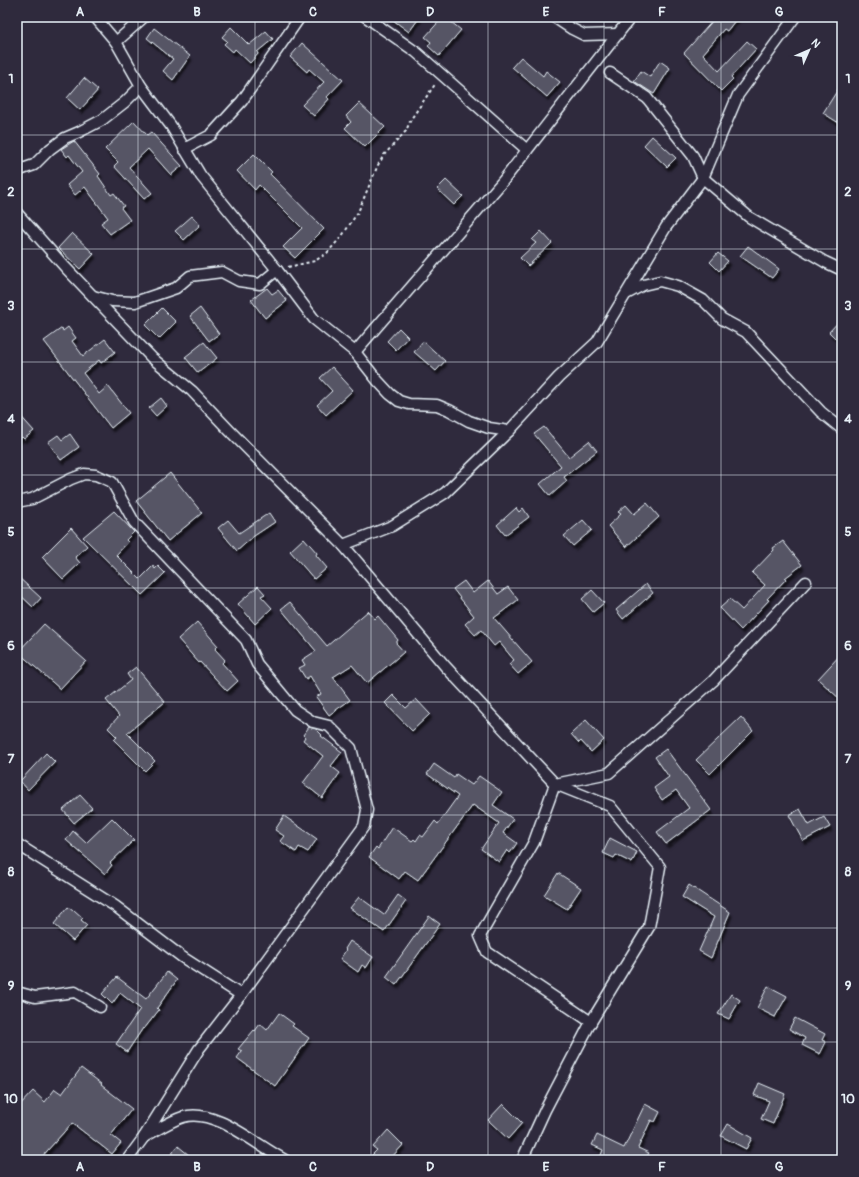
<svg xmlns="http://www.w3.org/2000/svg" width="859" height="1177" viewBox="0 0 859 1177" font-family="Pangolin,sans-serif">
	<defs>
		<filter id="shadow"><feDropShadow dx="2" dy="4" stdDeviation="1" flood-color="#0009"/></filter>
	</defs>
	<rect width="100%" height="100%" fill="#2f2a3d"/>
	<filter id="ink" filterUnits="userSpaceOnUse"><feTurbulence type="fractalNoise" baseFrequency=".025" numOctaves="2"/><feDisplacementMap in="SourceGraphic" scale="8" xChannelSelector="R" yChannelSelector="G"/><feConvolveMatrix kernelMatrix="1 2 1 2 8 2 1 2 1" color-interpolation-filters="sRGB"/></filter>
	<g filter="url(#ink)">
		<g fill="#575565" stroke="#e8f1f8" filter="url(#shadow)">
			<polygon points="389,17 420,17 409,32"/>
			<polygon points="443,17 445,17 461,30 439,56 428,46 431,42 425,37"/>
			<polygon points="716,17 738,17 727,31 724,29 703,54 719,71 747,41 756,49 731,77 733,79 721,91 684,53"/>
			<polygon points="231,27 249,45 266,31 273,39 257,52 258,54 250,63 235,49 233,52 224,44 227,41 222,37"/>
			<polygon points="154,28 190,56 173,80 163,71 173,59 147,38"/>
			<polygon points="302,43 343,80 327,97 329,99 314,116 302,105 324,82 309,69 307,72 290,57"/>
			<polygon points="521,57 543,76 546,71 560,82 547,97 512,67"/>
			<polygon points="660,61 670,68 654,94 634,81 641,71 650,77"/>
			<polygon points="84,78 98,90 80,110 67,98"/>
			<polygon points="842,83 842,125 823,113"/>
			<polygon points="359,103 385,127 365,147 345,128 351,122 346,116"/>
			<polygon points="134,121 147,135 151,132 182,166 171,175 148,149 129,167 152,193 144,199 114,166 118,162 105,149"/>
			<polygon points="652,136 676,158 667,167 644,145"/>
			<polygon points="74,141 100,174 98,176 111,195 114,193 124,206 121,208 130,220 110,234 101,223 108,218 85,187 75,195 67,185 82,172 69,155 67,157 61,149"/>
			<polygon points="254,154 272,172 270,174 324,229 295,258 283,247 302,228 259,185 255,190 237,171"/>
			<polygon points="446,180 463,196 454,205 437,189"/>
			<polygon points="192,216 200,225 184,240 175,231"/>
			<polygon points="541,231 552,243 528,266 520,258 536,243 532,240"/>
			<polygon points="72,233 94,254 80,269 58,248"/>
			<polygon points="748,246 779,269 772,278 740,256"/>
			<polygon points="718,253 728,261 719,271 710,262"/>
			<polygon points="267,288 272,294 278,290 287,301 265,318 251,300"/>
			<polygon points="162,308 176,322 159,339 145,325"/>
			<polygon points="200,308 219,334 209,341 190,316"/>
			<polygon points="842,318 842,345 829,332"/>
			<polygon points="68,327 76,338 72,341 83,356 105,339 115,352 101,363 99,360 83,373 99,394 108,386 129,413 111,428 44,341 62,328 63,331"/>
			<polygon points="399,328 408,337 396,350 387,341"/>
			<polygon points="423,341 445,361 436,371 414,352"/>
			<polygon points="204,342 217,358 198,373 185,357"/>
			<polygon points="332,367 353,390 326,415 317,405 332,391 320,378"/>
			<polygon points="161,398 167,406 156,416 149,408"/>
			<polygon points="17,412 34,431 24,439 22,437 17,441"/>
			<polygon points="544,427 569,457 589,441 597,451 564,477 567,481 550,496 540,484 561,466 534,434"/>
			<polygon points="70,434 79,447 61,460 48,442 58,435 62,440"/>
			<polygon points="170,473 202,513 168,541 136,501"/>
			<polygon points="647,503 659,517 626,547 608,526 621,514 618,512 626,505 634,514"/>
			<polygon points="516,508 519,512 523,508 529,517 505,535 497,525"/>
			<polygon points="114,511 134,532 126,540 128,542 116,555 140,579 153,566 155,569 158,566 165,573 142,595 83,537"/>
			<polygon points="269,513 275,522 254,536 237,551 218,528 228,520 239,533"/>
			<polygon points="583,520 592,530 573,546 564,536"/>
			<polygon points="71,528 87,546 75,557 80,563 63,579 42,557"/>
			<polygon points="304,538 317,553 316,555 327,568 314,579 290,551"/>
			<polygon points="783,541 802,565 785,578 786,579 767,599 769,600 741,630 720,608 730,599 742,610 765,585 752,573 774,550 773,548"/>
			<polygon points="17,576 41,598 33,607 17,592"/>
			<polygon points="464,581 473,593 488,581 498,594 508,587 518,600 494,618 532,662 518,674 509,664 514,660 499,642 494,646 481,630 475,635 465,624 474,616 453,589"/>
			<polygon points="646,584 653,593 623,619 616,610"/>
			<polygon points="258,586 265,594 261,596 272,608 255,624 238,604"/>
			<polygon points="592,590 604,603 593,612 582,599"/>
			<polygon points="290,602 327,646 368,611 375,619 378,616 398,640 396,643 404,652 367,683 352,665 333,677 350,700 329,715 316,697 321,694 310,676 306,679 299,668 305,665 302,660 316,651 281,609"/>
			<polygon points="197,622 218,646 215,649 225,660 222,663 238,681 227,691 200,662 199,663 178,639"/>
			<polygon points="44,624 86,661 60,689 18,652"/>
			<polygon points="842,653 842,701 818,679"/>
			<polygon points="136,667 165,702 127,733 155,761 145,771 114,740 117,737 108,728 119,716 106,700 131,680 127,674"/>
			<polygon points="393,695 406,708 416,699 430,714 412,731 385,703"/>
			<polygon points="741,717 753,731 710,774 696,760"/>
			<polygon points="586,720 604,740 591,752 581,741 579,743 571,734"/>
			<polygon points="309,727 316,729 322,735 321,736 342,752 331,766 340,773 322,798 303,783 323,756 303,740 305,737 303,735"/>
			<polygon points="666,749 711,810 666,844 657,832 689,808 676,790 662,800 654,788 669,777 655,757"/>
			<polygon points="46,753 55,762 28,790 20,781"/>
			<polygon points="434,764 454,778 456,774 472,785 479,776 502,792 493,805 513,819 503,833 517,843 510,853 507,850 499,862 481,849 499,823 473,805 418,880 405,871 399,879 369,857 376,847 378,849 392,827 412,841 414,839 416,841 420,835 423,837 435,821 438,824 458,796 427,774"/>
			<polygon points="80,795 92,808 74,823 63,810"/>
			<polygon points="800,809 809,825 824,817 830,827 803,841 789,815"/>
			<polygon points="284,816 317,839 308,852 299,847 296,852 280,841 284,836 275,830"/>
			<polygon points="112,818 134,840 110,863 112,865 105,874 66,840 73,831 86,843"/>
			<polygon points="610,838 637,852 632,863 616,855 614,858 603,853"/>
			<polygon points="558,873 581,888 567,909 544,895"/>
			<polygon points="689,885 730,912 711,958 699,951 714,917 682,897"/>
			<polygon points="398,895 406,901 384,932 350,908 359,897 384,915"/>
			<polygon points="68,907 73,911 74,910 83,918 81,920 87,925 73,941 54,924"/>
			<polygon points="429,916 440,924 396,985 386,977"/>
			<polygon points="350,941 373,957 366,968 362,965 358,972 340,959 346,950 345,949"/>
			<polygon points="167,972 177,980 157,1008 159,1010 144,1029 143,1028 127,1052 116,1044 140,1009 120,993 112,1004 102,994 117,977 146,999"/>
			<polygon points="768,986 787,996 775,1017 757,1008"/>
			<polygon points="731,994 740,1000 729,1019 718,1014"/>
			<polygon points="279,1013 294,1024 292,1026 309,1038 275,1086 237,1058 242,1051 238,1049 254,1030 255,1031 260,1024 267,1030"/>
			<polygon points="795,1018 825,1034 822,1040 826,1042 820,1054 802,1045 805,1038 789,1029"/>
			<polygon points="81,1068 102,1084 101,1085 132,1109 111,1135 121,1143 112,1154 72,1123 39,1160 17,1160 17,1108 33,1091 45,1102 55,1089 62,1094"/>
			<polygon points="759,1083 785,1094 773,1124 761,1119 769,1101 754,1095"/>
			<polygon points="503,1104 522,1123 508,1139 488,1120"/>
			<polygon points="645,1104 660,1112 655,1122 651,1120 638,1148 649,1153 645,1160 599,1160 603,1150 592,1145 597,1135 624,1148"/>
			<polygon points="728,1124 752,1138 746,1149 721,1136"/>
			<polygon points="388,1130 403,1145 389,1160 377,1160 372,1155 377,1150 373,1147"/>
			<polygon points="178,1146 195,1160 174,1160 170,1156"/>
		</g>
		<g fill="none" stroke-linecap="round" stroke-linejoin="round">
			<g stroke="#e8f1f8" stroke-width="13">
				<g id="street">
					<polyline points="95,17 116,42 141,86 171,126 201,176 277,270 314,319 355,352 377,380 390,394 399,401 409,404 437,405 449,410 469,421 489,428 509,431"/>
					<polyline points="366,17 416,52 527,150"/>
					<polyline points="554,17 572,29 584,35 618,34"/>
					<polyline points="116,42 144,17"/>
					<polyline points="610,73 647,98 693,156 703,178 749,217 825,262 842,270"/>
					<polyline points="184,149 211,135 242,101 300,17"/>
					<polyline points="17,171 34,165 50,149 65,138 79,132 102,120 125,102 141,86"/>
					<polyline points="17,213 65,267 152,358 192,391 229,430 343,545 445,666 555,784 610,806 660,867 649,927 591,1022 545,1110 522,1160"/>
					<polyline points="628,293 643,285 660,281 678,286 703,300 722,319 746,332 821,412 842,429"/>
					<polyline points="93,296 112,301 135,302 176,288 190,276 222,272 239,281 260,284 277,270"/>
					<polyline points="355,352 503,181 631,17"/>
					<polyline points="17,502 32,499 71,479 84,474 96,475 112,482 134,522 246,640 257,664 295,710 313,722 329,726 351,748 367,810 364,826 241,995 199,1049 144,1137 127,1160"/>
					<polyline points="343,545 392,526 445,493 509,431 559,377 597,342 666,227 703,178 738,95 795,17"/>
					<polyline points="17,844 115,906 182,957 241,995"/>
					<polyline points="17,992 35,997 75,992 100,1007"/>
					<polyline points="591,1022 487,952 480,936 534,842 555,784 609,773 713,681 806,582"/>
					<path d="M144 1137C157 1130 170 1121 183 1117 215 1107 257 1146 285 1160"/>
				</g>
			</g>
			<polyline stroke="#e8f1f8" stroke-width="2" stroke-dasharray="3 3" stroke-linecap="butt" points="288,267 315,261 327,253 342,236 358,212 378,165 384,155 406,131 411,119 436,83"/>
			<use href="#street" stroke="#2f2a3d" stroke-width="10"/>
		</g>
	</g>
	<path fill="none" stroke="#e8f1f8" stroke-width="1" stroke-opacity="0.55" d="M138 17V1160M255 17V1160M371 17V1160M488 17V1160M604 17V1160M721 17V1160M17 135H842M17 249H842M17 362H842M17 475H842M17 588H842M17 702H842M17 815H842M17 928H842M17 1042H842"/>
	<rect width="859" height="1177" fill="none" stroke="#2f2a3d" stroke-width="44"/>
	<g transform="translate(809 50) rotate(45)" stroke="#2f2a3d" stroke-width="3" paint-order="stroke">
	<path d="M0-3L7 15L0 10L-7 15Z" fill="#e8f1f8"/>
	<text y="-6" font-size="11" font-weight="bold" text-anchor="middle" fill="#e8f1f8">N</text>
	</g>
	<rect x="22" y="22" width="815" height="1133" fill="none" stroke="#e8f1f8" stroke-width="1.5"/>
	<g font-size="13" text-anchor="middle" font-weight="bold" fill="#e8f1f8">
		<text x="80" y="16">A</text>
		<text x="197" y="16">B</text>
		<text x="313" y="16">C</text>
		<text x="430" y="16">D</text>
		<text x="546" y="16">E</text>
		<text x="662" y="16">F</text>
		<text x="779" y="16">G</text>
		<text x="11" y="83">1</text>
		<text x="848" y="83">1</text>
		<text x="11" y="196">2</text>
		<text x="848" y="196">2</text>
		<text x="11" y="310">3</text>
		<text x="848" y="310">3</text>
		<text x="11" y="423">4</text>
		<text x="848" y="423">4</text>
		<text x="11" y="536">5</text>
		<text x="848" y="536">5</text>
		<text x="11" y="650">6</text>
		<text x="848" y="650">6</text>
		<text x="11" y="763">7</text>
		<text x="848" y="763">7</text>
		<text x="11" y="876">8</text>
		<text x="848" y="876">8</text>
		<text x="11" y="990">9</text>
		<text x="848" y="990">9</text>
		<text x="11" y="1103">10</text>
		<text x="848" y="1103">10</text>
		<text x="80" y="1171">A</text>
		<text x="197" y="1171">B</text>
		<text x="313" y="1171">C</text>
		<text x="430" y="1171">D</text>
		<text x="546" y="1171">E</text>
		<text x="662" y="1171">F</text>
		<text x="779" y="1171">G</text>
	</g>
</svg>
